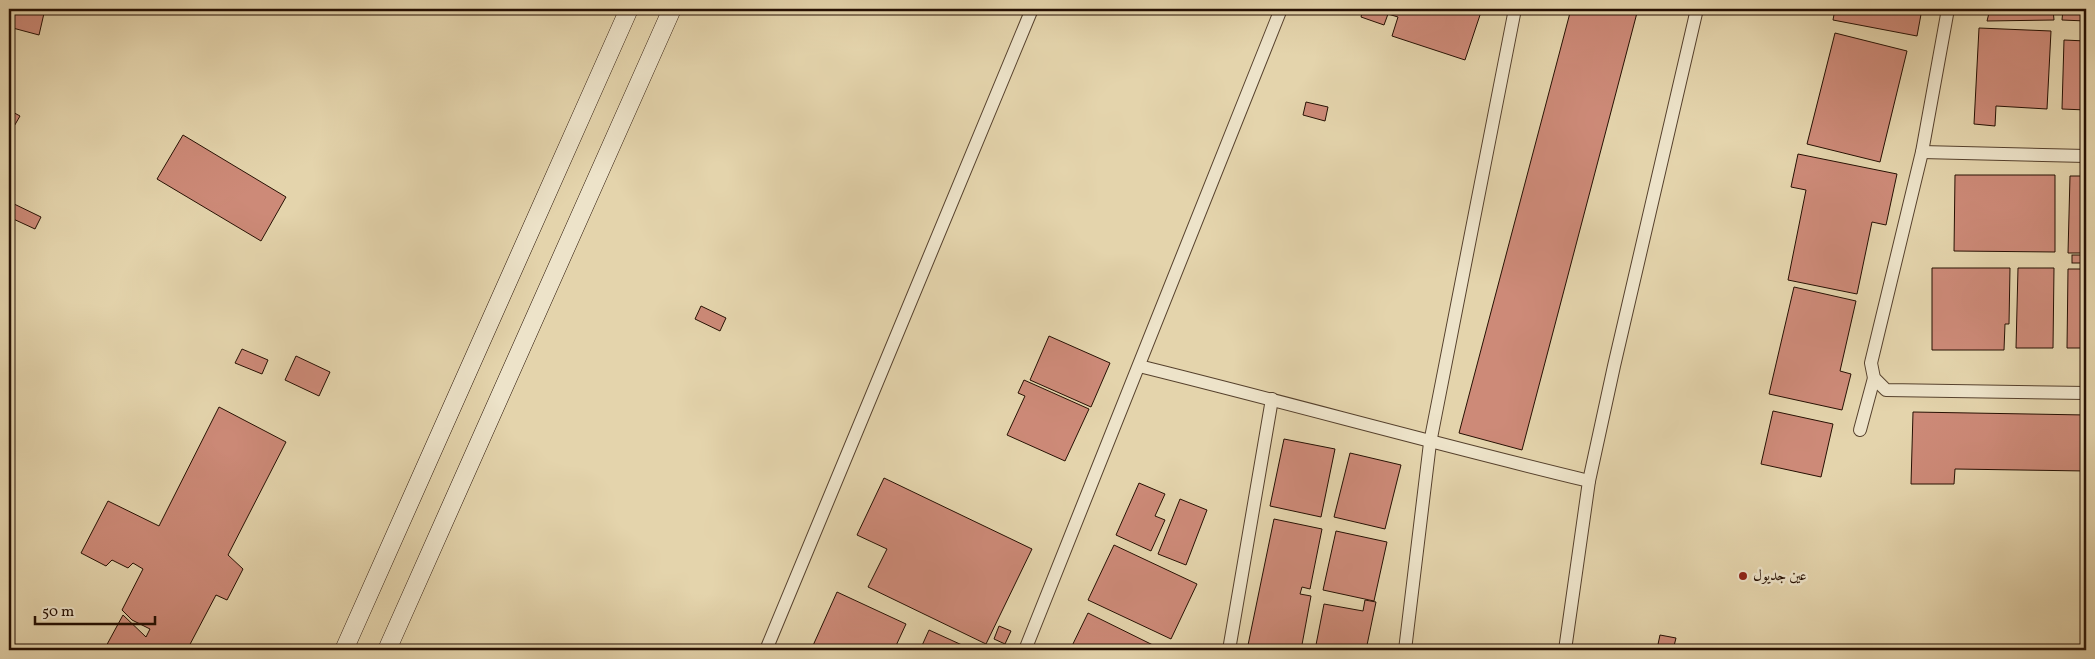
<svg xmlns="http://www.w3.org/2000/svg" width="2095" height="659" viewBox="0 0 2095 659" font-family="Vollkorn,Amiri,serif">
	<rect width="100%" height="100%" fill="#e4d4ac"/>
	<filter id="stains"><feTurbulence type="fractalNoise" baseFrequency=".004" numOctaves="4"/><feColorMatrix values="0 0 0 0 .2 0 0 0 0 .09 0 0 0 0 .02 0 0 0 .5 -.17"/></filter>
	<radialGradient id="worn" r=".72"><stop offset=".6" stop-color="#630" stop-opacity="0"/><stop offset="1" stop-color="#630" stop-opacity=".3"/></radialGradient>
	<g fill="#cd8a78" stroke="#261003">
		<polygon points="9,9 45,9 39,35 9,27"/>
		<polygon points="1363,9 1482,9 1465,60 1392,36 1398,17 1388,14 1384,25 1361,17"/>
		<polygon points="1571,9 1638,9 1522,450 1459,433"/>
		<polygon points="1835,9 1922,9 1917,36 1833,20"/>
		<polygon points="1990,9 2053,9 2054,20 1987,21"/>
		<polygon points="2063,9 2086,9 2086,21 2062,20"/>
		<polygon points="1979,28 2051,31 2047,109 1996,106 1995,126 1974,124"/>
		<polygon points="1835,33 1907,51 1880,162 1807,144"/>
		<polygon points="2064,40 2086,41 2086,110 2062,109"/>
		<polygon points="1306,102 1328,107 1325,121 1303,115"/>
		<polygon points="9,110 20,116 9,135"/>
		<polygon points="183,135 286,197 261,241 157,179"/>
		<polygon points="1798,154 1897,174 1886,225 1872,222 1857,294 1788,280 1806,190 1791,187"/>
		<polygon points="1955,175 2055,175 2055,252 1954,251"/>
		<polygon points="2070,176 2086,176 2086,253 2068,253"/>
		<polygon points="10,202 41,217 35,229 9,217"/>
		<rect x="2072" y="255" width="14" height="8"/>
		<polygon points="1932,268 2010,268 2009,324 2005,324 2004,350 1932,350"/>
		<polygon points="2018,268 2054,268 2053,348 2016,348"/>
		<polygon points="2068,269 2086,269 2086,348 2067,348"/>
		<polygon points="1794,287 1856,301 1840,371 1851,374 1842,410 1769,394"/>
		<polygon points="701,306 726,318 720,331 695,319"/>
		<polygon points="1049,336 1110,363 1091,407 1030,380"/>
		<polygon points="242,349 268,360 262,374 235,363"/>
		<polygon points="296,356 330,372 319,396 285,380"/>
		<polygon points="1024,380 1089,409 1065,461 1007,435 1025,396 1018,393"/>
		<polygon points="219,407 286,442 228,555 243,569 227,600 216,595 187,650 104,650 123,615 146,637 150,629 132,620 122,610 143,569 133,563 128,568 112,560 106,566 81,553 108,501 159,526"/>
		<polygon points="1773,411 1833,424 1821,477 1761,464"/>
		<polygon points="1913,412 2086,415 2086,471 1955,469 1954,484 1911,484"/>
		<polygon points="1284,439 1335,449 1321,517 1270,506"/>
		<polygon points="1350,453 1401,465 1385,529 1334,517"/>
		<polygon points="884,478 1032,549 986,644 868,587 887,549 857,535"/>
		<polygon points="1139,483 1165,494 1155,516 1165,520 1151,551 1116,535"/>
		<polygon points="1180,499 1207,510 1186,565 1158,554"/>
		<polygon points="1274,519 1322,529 1310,589 1302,587 1300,594 1311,596 1301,650 1247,650"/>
		<polygon points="1336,531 1387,542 1374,601 1323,590"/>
		<polygon points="1114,545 1197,584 1171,639 1088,600"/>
		<polygon points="837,592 906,624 894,650 811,650"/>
		<polygon points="1365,600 1376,602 1366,650 1315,650 1324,604 1363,611"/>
		<polygon points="1088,613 1163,650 1070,650"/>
		<polygon points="999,626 1011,631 1005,644 994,639"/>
		<polygon points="929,630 973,650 920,650"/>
		<polygon points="1660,635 1676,638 1673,650 1657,649"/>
	</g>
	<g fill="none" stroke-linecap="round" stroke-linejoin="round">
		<g stroke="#56412d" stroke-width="14">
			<g id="street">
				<polyline points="1948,9 1922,152 1871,363 1874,378 1886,390 2086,393"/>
				<polyline points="1922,152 2086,156"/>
				<path d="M1139 366C1289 403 1439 445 1589 481"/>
				<polyline points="1860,430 1874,378"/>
				<polyline points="766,650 1032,9"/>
				<polyline points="1025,650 1281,9"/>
				<polyline points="1229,650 1272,399"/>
				<polyline points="1405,650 1430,443 1515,9"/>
				<polyline points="1565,650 1589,481 1614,366 1697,9"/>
			</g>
		</g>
		<g stroke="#261003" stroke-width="19">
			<g id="secondary">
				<polyline points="344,650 629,9"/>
				<polyline points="387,650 672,9"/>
			</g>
		</g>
		<use href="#street" stroke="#ede3c9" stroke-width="12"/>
		<use href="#secondary" stroke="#ede3c9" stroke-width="18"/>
	</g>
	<circle fill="#8f2418" stroke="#ede3c9" stroke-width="2" cx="1743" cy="576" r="5"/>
	<g text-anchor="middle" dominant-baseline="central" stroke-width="5" stroke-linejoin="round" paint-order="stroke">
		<g font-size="15" fill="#261003" stroke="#ede3c9" text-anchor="start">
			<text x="1753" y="576">عين جديول</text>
		</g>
	</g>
	<rect width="2095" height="659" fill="none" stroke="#e4d4ac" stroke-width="30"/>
	<rect x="10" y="10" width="2075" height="639" fill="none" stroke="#261003" stroke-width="2.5"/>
	<rect x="15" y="15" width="2065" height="629" fill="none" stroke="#261003"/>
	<path d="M35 616v8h120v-8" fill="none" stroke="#261003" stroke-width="2.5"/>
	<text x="42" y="616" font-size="15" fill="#261003" stroke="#ede3c9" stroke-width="4" paint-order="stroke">50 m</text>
	<rect width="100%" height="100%" filter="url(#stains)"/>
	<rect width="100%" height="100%" fill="url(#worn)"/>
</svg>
